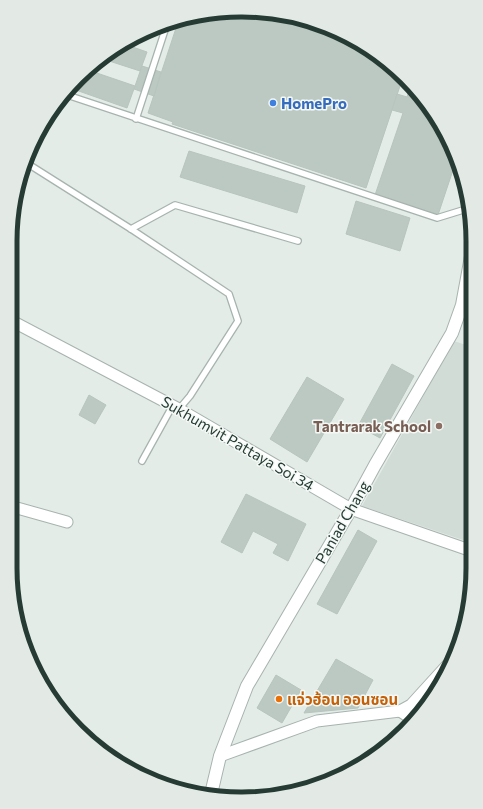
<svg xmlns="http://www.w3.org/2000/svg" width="483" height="809" viewBox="0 0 483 809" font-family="Commissioner,'Noto Sans Thai',sans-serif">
	<rect width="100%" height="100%" fill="#e4ece8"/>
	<polygon fill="#d2dcd6" points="454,341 472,347 472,543 362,506"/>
	<g fill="#bcc9c3" stroke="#b7c5be">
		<polygon points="197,14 287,14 370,49 403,77 366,188 172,124 173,122 148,113 178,22"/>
		<polygon points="154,32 151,38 144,36"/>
		<polygon points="124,44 147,52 140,71 103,59 113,49"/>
		<polygon points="142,66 161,72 154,96 134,89"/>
		<polygon points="91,71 135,86 127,108 73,89"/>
		<polygon points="411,85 415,89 442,126 457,158 438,215 375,195 403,113 392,110 397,94 407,97"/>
		<polygon points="189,151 305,186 297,213 180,177"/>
		<polygon points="356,201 410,218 400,251 346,234"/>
		<polygon points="392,364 414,376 380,438 358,426"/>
		<polygon points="307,377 344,399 307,462 270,439"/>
		<polygon points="89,395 106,405 95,424 79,415"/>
		<polygon points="246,494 306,524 288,561 273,553 278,544 253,531 242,553 221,542"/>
		<polygon points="358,530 377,541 337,614 317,604"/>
		<polygon points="336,659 373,680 358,708 304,713"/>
		<polygon points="276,675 301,690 282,723 257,708"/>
	</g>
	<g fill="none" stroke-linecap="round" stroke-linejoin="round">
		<g stroke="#a7b3ae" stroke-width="8">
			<g id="service">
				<polyline points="67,95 437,218 463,210 469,211"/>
				<polyline points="136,119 166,27"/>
				<polyline points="25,162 131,229 229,294 238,321 190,396 179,409"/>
				<polyline points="131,229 175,205 298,241"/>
				<polyline points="142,461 173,405"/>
			</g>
		</g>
		<g stroke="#a7b3ae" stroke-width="13">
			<g id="minor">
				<polyline points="10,320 179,409 351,509 472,551"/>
				<polyline points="10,506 67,522"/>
				<polyline points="400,711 412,719"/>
				<polyline points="220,756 317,721 400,711 411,705 451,661"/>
			</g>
		</g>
		<g stroke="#a7b3ae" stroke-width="14">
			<polyline id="tertiary" points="211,794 220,756 247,686 351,509 375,465 452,333 462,305 472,251"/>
		</g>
		<use href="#service" stroke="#fff" stroke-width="5.5"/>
		<use href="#minor" stroke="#fff" stroke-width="11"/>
		<use href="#tertiary" stroke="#fff" stroke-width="12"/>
	</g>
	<circle fill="#3f7fe0" stroke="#f4f9f6" stroke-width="1.5" cx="273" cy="103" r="4"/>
	<circle fill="#8d6e63" stroke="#f4f9f6" stroke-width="1.5" cx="439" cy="426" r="4"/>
	<circle fill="#e8710a" stroke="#f4f9f6" stroke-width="1.5" cx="279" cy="699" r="4"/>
	<g text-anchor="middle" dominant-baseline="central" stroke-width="3" stroke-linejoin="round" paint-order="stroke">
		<g font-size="15" font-weight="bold" fill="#366cbe" stroke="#f4f9f6" text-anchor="start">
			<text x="281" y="103">HomePro</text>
		</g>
		<g font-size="15" font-weight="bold" fill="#785e54" stroke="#f4f9f6" text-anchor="end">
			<text x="431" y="426">Tantrarak School</text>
		</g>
		<g font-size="15" fill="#253b34" stroke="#f4f9f6">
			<text transform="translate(238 443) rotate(30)">Sukhumvit Pattaya Soi 34</text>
			<text transform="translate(342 522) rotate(-60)">Paniad Chang</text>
		</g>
		<g font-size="15" font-weight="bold" fill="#c56008" stroke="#f4f9f6" text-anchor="start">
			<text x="287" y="699">แจ่วฮ้อน ออนซอน</text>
		</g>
	</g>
	<path d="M0 0H483V809H0ZM241 17H242A224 224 0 0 1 466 241V568A224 224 0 0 1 242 792H241A224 224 0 0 1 17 568V241A224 224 0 0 1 241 17Z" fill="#e3eae6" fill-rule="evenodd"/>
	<path fill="none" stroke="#253b34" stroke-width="5" d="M241 17H242A224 224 0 0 1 466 241V568A224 224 0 0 1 242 792H241A224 224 0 0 1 17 568V241A224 224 0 0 1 241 17Z"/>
</svg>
